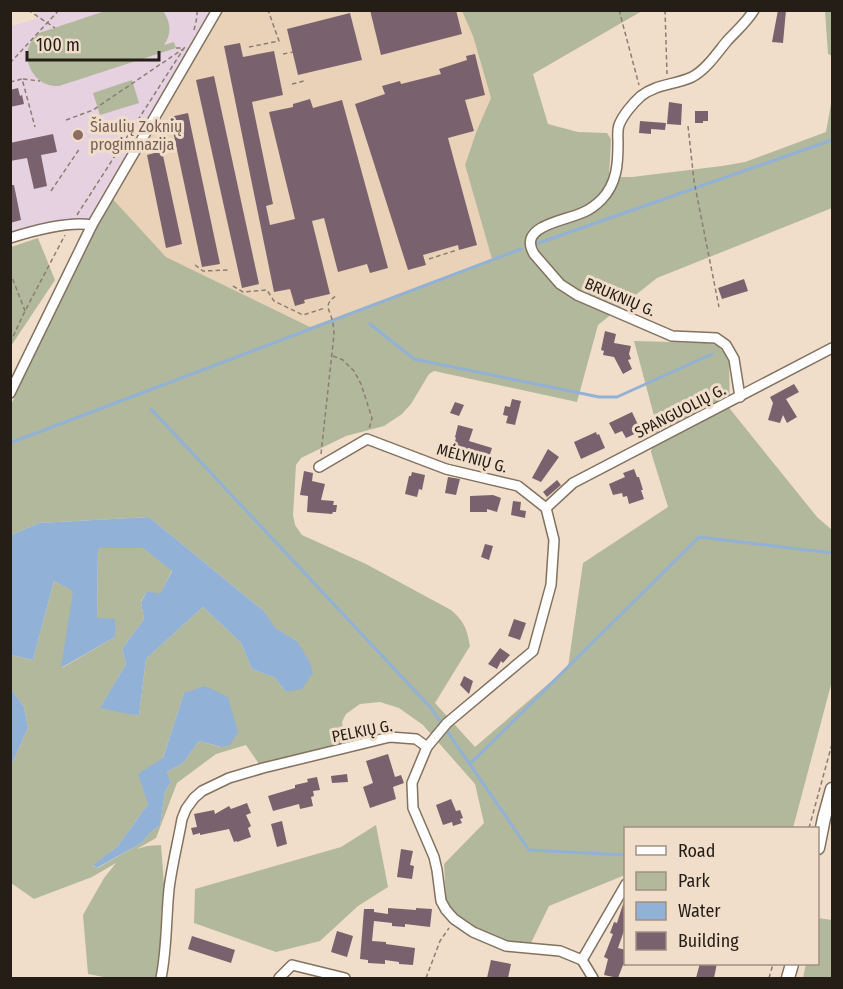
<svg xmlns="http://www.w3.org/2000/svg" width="843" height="989" viewBox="0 0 843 989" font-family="'Fira Sans Condensed',sans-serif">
	<rect width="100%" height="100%" fill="#f1deca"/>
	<polygon fill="#ead2b9" points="217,11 462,11 473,36 491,98 477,130 465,165 492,259 310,327 166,257 110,196"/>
	<polygon fill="#e5d1e0" points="36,11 217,11 92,225 11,238 11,26 36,19"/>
	<g fill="#b2b89b" fill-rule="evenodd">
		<path d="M105 11H163C171 22 172 34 164 45L174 42 176 48 59 86C55 86 52 86 49 85 34 81 25 64 28 49 30 42 34 38 39 33Z"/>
		<path d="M462 11H642L533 74 548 124 578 132 607 133 611 139 609 177H632L722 166 745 162 826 132 832 98V208L657 278 598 325 577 402 434 371 429 374 411 404 402 414 384 426 346 436 301 458 296 465 293 515 295 525 302 535 366 564 451 610C464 621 467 629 470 646L435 703 475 747 568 667 583 563 668 507 651 452 656 423 634 341 708 343 717 345 725 353 729 363 730 409 817 517 832 530V681L793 828H626L625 875 549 906 530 945 503 942 461 920 450 909 446 900 444 864 484 823 475 784 423 725 399 708 380 702 360 704 346 714 342 722 345 744 259 764 246 745 216 754 177 783 156 838 137 849 147 846 161 845 164 884 161 919 160 959 157 978H109L88 974 83 915 104 878 116 863 92 877 34 899 11 883V766L28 728 24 707 11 689V655L33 660 54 581 74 591 62 668 115 637 97 619 98 547 143 548 172 570 160 595 147 591 141 601 144 619 122 649 126 664 101 707 139 716 146 659 203 607 241 643 252 669 275 678 286 692 297 641 274 628 265 612 149 517 39 523 11 535V405L92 225 110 196 166 257 310 327 492 259 465 165 477 130 491 98 473 36ZM184 693 220 747 199 741 183 763 167 772 171 782 165 792 160 825 149 834 143 842 98 868 93 866 117 847 148 804Z"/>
		<polygon points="825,11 832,11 832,56 828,54"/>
		<polygon points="132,80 139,103 100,115 93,93"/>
		<polygon points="38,238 55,280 11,346 11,247"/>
		<polygon points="376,825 388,887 358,906 320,941 276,952 194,923 195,889 341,847"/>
		<polygon points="818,918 832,920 832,978 803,978 806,964 818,964"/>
	</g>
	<g fill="#92b1d6">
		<polygon points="149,517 265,612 275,628 297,641 309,661 313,673 302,689 286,692 275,678 252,669 241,643 203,607 146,659 139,716 100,708 126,664 122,649 144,619 141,602 147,591 160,594 172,571 143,548 98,548 97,618 115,619 115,637 61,668 73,591 54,581 33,660 11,655 11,535 39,523"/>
		<polygon points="205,686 228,697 238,732 230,745 221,747 199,741 183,763 167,772 171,782 165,792 160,825 149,834 143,842 97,868 93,865 117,847 148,804 138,774 163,758 184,693"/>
		<polygon points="11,689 24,707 28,728 11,766"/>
	</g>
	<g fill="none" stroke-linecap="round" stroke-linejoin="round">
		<g stroke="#92b1d6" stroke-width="3">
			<polyline points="536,244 832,140"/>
			<polyline points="370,324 414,359 599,397 617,397 712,354"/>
			<polyline points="151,409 431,708 529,850 626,855"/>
			<polyline points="10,443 521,249"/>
			<polyline points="470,764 699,537 832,553"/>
		</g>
	</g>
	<g fill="#79626d">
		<polygon points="370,10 456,10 462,34 381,55"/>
		<polygon points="778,10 786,10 783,43 772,42"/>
		<polygon points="350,13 362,60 298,75 287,29"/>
		<polygon points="240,43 243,57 274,51 283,95 252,102 273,204 266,206 270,225 295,219 269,112 293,107 293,104 310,99 313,108 342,100 388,268 370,273 367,264 338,272 324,218 312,221 330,294 304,300 305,303 295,306 290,289 274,292 224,46"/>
		<polygon points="475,54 485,95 465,100 474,131 448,138 477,245 459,250 458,245 423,255 426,265 408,270 355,104 385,94 382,86 400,81 401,84 441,74 439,69 467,60 466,56"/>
		<polygon points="214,76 259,284 242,288 196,80"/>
		<polygon points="18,88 20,96 22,95 24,104 10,107 10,90"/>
		<polygon points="669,102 682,104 681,125 667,124"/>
		<polygon points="695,111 708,111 708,121 703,121 703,123 695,123"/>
		<polygon points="188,113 220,264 202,267 170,117"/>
		<polygon points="640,121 666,123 665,130 651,129 651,134 639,133"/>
		<polygon points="53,134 57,152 41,155 47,186 34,189 27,158 10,161 10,143"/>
		<polygon points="162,151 182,244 166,248 147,155"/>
		<polygon points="10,185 14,185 21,220 10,223"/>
		<polygon points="744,279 748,291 722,299 718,288"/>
		<polygon points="605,331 616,334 614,343 631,346 629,354 631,359 628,360 632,369 623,374 614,357 603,355 604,351 601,350"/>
		<polygon points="794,384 799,392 786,399 797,417 787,423 783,415 780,423 768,420 773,403 770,397"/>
		<polygon points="512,399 521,401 515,425 506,423 508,416 503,415 505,406 510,407"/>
		<polygon points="455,402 464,405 459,416 450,413"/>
		<polygon points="632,412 641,431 626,438 622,431 615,434 609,423"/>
		<polygon points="458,425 473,429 469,441 492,448 486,467 470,463 470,449 468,448 465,461 450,457 456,438 455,437"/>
		<polygon points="596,432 597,435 599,434 605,448 581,459 574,442"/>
		<polygon points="548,449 559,457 541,482 532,478"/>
		<polygon points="634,469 637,477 639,477 643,490 641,490 644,499 629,504 627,496 623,497 622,493 613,495 609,484 625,477 623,473"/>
		<polygon points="304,471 313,473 312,481 325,484 321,500 334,501 333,505 337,505 336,512 333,512 332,514 307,512 308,496 300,495"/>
		<polygon points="412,472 425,475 422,490 419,489 417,497 405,494 409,476 411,476"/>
		<polygon points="448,477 460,479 456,495 445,493"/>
		<polygon points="557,480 561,485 547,497 543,492"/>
		<polygon points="493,495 501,498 497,512 487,509 487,512 470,512 470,496"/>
		<polygon points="513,501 521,502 520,510 526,511 525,518 511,515"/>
		<polygon points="485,544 493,546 489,560 481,557"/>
		<polygon points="514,619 526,623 520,640 508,636"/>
		<polygon points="500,648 510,655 503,663 501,661 497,669 488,664"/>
		<polygon points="464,676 473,681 469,694 460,685"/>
		<polygon points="388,754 395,777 401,775 404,783 393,787 396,799 370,808 363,787 373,783 366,761"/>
		<polygon points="347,774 348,782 332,783 331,776"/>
		<polygon points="317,777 320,790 313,791 314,796 311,797 313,806 300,809 299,804 273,811 268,796 295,788 295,785 308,782 307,779"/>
		<polygon points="451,799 456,811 460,810 463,818 460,819 462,823 453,826 452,822 443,825 436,805"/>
		<polygon points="247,803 251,813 246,815 251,826 248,828 251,837 237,842 237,841 234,842 229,829 200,835 200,833 193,835 191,828 197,827 194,814 214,810 215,814 229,806 231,809"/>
		<polygon points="282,821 287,844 277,847 271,824"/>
		<polygon points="401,849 413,851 410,865 414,866 412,879 397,877"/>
		<polygon points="624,901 626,902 626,925 618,948 626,950 626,966 623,965 618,978 604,975 608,959 604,957 613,934 610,933 614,922 617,923"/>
		<polygon points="388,908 416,910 416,908 432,909 430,927 405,924 405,927 392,926 392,923 374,921 372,941 386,942 386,944 415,948 413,965 399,964 399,962 385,960 385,964 368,963 368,960 360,959 364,909 374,909 374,912 388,914"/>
		<polygon points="337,931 353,936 347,957 331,952"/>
		<polygon points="192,936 235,950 231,963 188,949"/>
		<polygon points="491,960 511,964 508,978 487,978"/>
		<polygon points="700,963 717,963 714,978 696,978"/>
	</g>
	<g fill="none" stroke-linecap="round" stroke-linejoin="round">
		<g stroke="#827260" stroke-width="12">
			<g id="minor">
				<path d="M10 238C32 231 70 221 92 225"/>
				<polyline points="10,393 92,225 217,10"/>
				<path d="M740 397 734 359 726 345 716 338 672 336 577 295 560 284 534 254C517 225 566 221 584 212 591 209 597 204 602 199 617 183 618 164 618 143 618 137 617 131 619 125 623 115 633 103 641 96 656 84 675 85 692 77 706 70 717 53 727 41 736 31 747 22 754 10"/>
				<polyline points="319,467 367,439 446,469 518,486 546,508 554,540 551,585 533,651 447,723 427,747"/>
				<polyline points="546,508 573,483 832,348"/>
				<polyline points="582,960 593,978"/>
				<path d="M161 978C167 949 166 919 169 889 172 865 178 842 182 819L186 809 194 798 202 791 229 778 263 768 390 737 416 739 427 747 412 783 413 808 434 857 437 870 441 901 446 910 454 919 473 932 506 946 560 951 582 960 626 884"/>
				<polyline points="279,978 292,965 345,978"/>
			</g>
		</g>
		<g stroke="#827260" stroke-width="15">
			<g id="secondary">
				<polyline points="818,848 824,818 832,789"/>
				<polyline points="788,978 792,964"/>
			</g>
		</g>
		<g stroke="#8b7e70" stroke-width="1.5" stroke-dasharray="4.5 3" stroke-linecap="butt">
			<polyline points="28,10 55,28"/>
			<polyline points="619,10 639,85"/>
			<polyline points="665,10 667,74"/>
			<polyline points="454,12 456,10"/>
			<polyline points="194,30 197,17 197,10"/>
			<polyline points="249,47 279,41 268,10"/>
			<polyline points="176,48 183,48"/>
			<polyline points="283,54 293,52"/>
			<polyline points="10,63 59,10"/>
			<polyline points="23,79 40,81"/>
			<polyline points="10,82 22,79 35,127"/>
			<polyline points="292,84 304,81"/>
			<polyline points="66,120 93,110 183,49"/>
			<polyline points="688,126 694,181 719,307"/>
			<polyline points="51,191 80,148"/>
			<polyline points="77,215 186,45"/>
			<polyline points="429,259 457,250"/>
			<polyline points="195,265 203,271 229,270"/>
			<polyline points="10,272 25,311"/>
			<polyline points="233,286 243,292 267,290 274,301 303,315 325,308"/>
			<polyline points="10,343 25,311 65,235"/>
			<polyline points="333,356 343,360 354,371 361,384 372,418 369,429"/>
			<path d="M321 454 334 334C334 332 333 324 333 323 330 309 322 305 337 295"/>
			<polyline points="809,828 832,744"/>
			<polyline points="426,978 440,941 449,928"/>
			<polyline points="769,978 773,964"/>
		</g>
		<use href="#minor" stroke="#fff" stroke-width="9"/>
		<use href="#secondary" stroke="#fff" stroke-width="12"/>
	</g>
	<circle fill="#8d6e63" stroke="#f1deca" stroke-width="2" cx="78" cy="135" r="6"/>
	<g text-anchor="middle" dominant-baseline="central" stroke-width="6" stroke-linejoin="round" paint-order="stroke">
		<g font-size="16" fill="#785e54" stroke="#f1deca" text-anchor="start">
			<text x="90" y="126">Šiaulių Zoknių<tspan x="90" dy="18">progimnazija</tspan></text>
		</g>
		<g font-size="16" fill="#251e17" stroke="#f1deca">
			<text transform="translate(620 297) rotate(23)">BRUKNIŲ G.</text>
			<text transform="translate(680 411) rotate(-27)">SPANGUOLIŲ G.</text>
			<text transform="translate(472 458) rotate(15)">MĖLYNIŲ G.</text>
			<text transform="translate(362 731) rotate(-11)">PELKIŲ G.</text>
		</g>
	</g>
	<rect width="843" height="989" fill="none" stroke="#251e17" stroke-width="24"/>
	<rect x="624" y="827" width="195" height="138" fill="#f1deca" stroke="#9f9182" stroke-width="1.5"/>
	<rect x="636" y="846" width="30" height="9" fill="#ffffff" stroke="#9f9182" stroke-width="1.5"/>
	<text x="678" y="857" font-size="18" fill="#251e17">Road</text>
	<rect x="636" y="872" width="30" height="18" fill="#b2b89b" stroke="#9f9182" stroke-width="1.5"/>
	<text x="678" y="887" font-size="18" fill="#251e17">Park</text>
	<rect x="636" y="902" width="30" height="18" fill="#92b1d6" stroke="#9f9182" stroke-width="1.5"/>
	<text x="678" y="917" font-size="18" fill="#251e17">Water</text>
	<rect x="636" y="932" width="30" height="18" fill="#79626d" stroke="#9f9182" stroke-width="1.5"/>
	<text x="678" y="947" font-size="18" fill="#251e17">Building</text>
	<path d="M27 51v9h132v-9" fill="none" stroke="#251e17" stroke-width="3"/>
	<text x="36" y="51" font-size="18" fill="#251e17" stroke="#f1deca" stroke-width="4.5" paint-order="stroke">100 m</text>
</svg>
